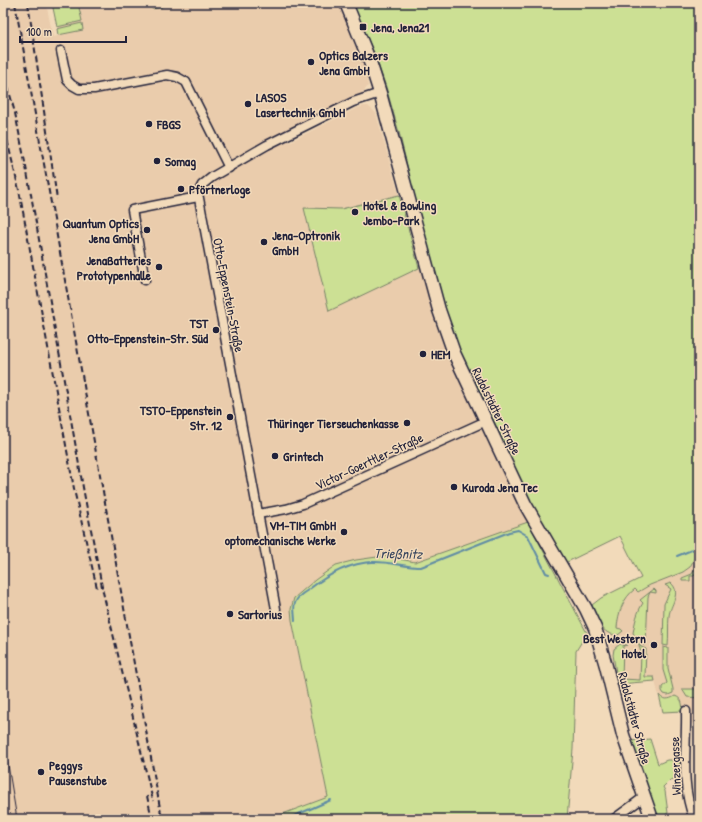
<svg xmlns="http://www.w3.org/2000/svg" width="702" height="822" viewBox="0 0 702 822" font-family="'Patrick Hand',sans-serif">
	<rect width="100%" height="100%" fill="#f2daba"/>
	<filter id="ink" filterUnits="userSpaceOnUse"><feTurbulence type="fractalNoise" baseFrequency=".025" numOctaves="2"/><feDisplacementMap in="SourceGraphic" scale="8" xChannelSelector="R" yChannelSelector="G"/><feConvolveMatrix kernelMatrix="1 2 1 2 8 2 1 2 1" color-interpolation-filters="sRGB"/></filter>
	<g filter="url(#ink)">
		<g fill="#eaccac">
			<polygon points="3,3 46,3 53,37 70,33 61,34 53,3 342,3 355,38 367,79 368,86 361,95 286,133 289,142 355,109 363,106 368,106 376,113 419,267 423,266 532,521 415,562 384,556 356,560 336,565 315,580 292,620 328,797 280,815 274,819 3,819"/>
			<polygon points="699,552 699,721 691,724 689,712 663,712 655,681 618,684 613,655 604,631 613,635 617,629 619,614 629,593 635,588 639,592 650,585 683,572 690,567 695,557"/>
		</g>
		<g fill="#cce094" stroke="#778168">
			<polygon points="52,3 78,3 82,21 57,27"/>
			<polygon points="151,3 164,3 162,7 152,9"/>
			<path d="M352 3H699V552L695 557 690 567 683 572 650 585 638 592 635 589C623 598 618 613 617 628L621 629 623 631 618 635C600 635 598 619 592 605L601 598 641 578 620 536 565 563 533 509 491 415 460 352 436 287 400 136 386 87 374 53Z"/>
			<polygon points="82,23 83,30 58,35 57,29"/>
			<polygon points="399,195 419,268 329,311 304,208 341,209"/>
			<polygon points="528,522 587,633 576,651 573,749 567,819 274,819 280,815 328,797 292,620 291,609 294,598 315,580 336,565 356,560 384,556 415,562"/>
			<polygon points="699,562 699,569 694,576 690,576 690,581 682,581 682,578 692,574"/>
			<path d="M671 583C682 593 670 605 669 616 668 626 669 636 668 646L663 645 664 604 671 589 665 585Z"/>
			<path d="M654 589 656 591V593L650 592 648 597 646 645H643L640 638 638 639 633 633C635 622 637 612 643 603L640 600Z"/>
			<polygon points="638,641 639,642 641,647 646,649 645,677 654,677 655,681 618,684 613,655 614,649 620,644 628,645 623,646 622,679 640,680 641,653"/>
			<polygon points="663,647 668,648 668,668 673,689 673,693 668,695 664,694 662,691 662,687 667,683 663,670"/>
			<polygon points="682,689 699,689 699,698 687,697"/>
			<path d="M659 695C663 700 669 700 675 696 683 699 682 704 683 711L663 712Z"/>
			<polygon points="650,739 658,764 667,760 680,760 681,777 670,780 663,787 665,791 668,813 665,815 664,819 656,819 630,741"/>
		</g>
		<g fill="none" stroke-linecap="round" stroke-linejoin="round">
			<g stroke="#608ca5" stroke-width="2">
				<polyline points="677,556 699,547"/>
				<path d="M295 621C295 615 293 608 295 603 297 597 303 593 308 590 326 576 348 563 372 562 389 561 404 567 421 567L509 532 518 530 528 536 546 573 549 574"/>
				<polyline points="287,819 331,800"/>
			</g>
			<g stroke="#22223b" stroke-width="11">
				<g id="street">
					<polyline points="61,51 67,80 72,85 79,89 94,89 167,75 177,77 186,82 229,168"/>
					<polyline points="145,280 132,210 198,197"/>
					<polyline points="258,514 286,509 303,504 486,421"/>
					<polyline points="276,609 198,193 202,185 212,177 267,145 353,102 380,93"/>
					<path d="M686 711C687 748 680 784 694 819"/>
					<polyline points="614,819 644,797"/>
				</g>
			</g>
			<g stroke="#22223b" stroke-width="15">
				<polyline id="secondary" points="346,3 370,62 380,93 439,310 454,353 525,504 586,609 595,628 606,666 623,735 652,819"/>
			</g>
			<use href="#street" stroke="#f2daba" stroke-width="8"/>
			<use href="#secondary" stroke="#f2daba" stroke-width="12"/>
			<polyline stroke="#22223b" stroke-width="1" points="3,735 17,819"/>
			<g stroke="#22223b" stroke-width="2" stroke-dasharray="6 3" stroke-linecap="butt">
				<polyline points="15,3 162,819"/>
				<polyline points="28,3 57,199"/>
				<polyline points="3,69 15,113 27,172 84,493 103,592 153,801"/>
				<polyline points="3,123 19,190 75,494 97,588"/>
				<polyline points="147,796 152,819"/>
			</g>
		</g>
	</g>
	<g fill="#22223b" stroke="#f2daba" stroke-width="1.5">
		<rect x="359" y="23" width="8" height="8" rx="2"/>
		<circle cx="311" cy="62" r="4"/>
		<circle cx="248" cy="104" r="4"/>
		<circle cx="149" cy="124" r="4"/>
		<circle cx="157" cy="161" r="4"/>
		<circle cx="181" cy="189" r="4"/>
		<circle cx="355" cy="212" r="4"/>
		<circle cx="147" cy="230" r="4"/>
		<circle cx="264" cy="242" r="4"/>
		<circle cx="159" cy="267" r="4"/>
		<circle cx="216" cy="330" r="4"/>
		<circle cx="423" cy="354" r="4"/>
		<circle cx="230" cy="417" r="4"/>
		<circle cx="407" cy="423" r="4"/>
		<circle cx="275" cy="456" r="4"/>
		<circle cx="454" cy="487" r="4"/>
		<circle cx="344" cy="532" r="4"/>
		<circle cx="230" cy="614" r="4"/>
		<circle cx="654" cy="645" r="4"/>
		<circle cx="41" cy="772" r="4"/>
	</g>
	<g text-anchor="middle" dominant-baseline="central" stroke-width="3" stroke-linejoin="round" paint-order="stroke">
		<g font-size="13" font-weight="bold" fill="#22223b" stroke="#f2daba" text-anchor="start">
			<text x="371" y="27">Jena, Jena21</text>
			<text x="319" y="55">Optics Balzers<tspan x="319" dy="15">Jena GmbH</tspan></text>
			<text x="256" y="97">LASOS<tspan x="256" dy="15">Lasertechnik GmbH</tspan></text>
			<text x="157" y="124">FBGS</text>
			<text x="165" y="161">Somag</text>
			<text x="189" y="189">Pförtnerloge</text>
			<text x="363" y="205">Hotel &amp; Bowling<tspan x="363" dy="15">Jembo-Park</tspan></text>
			<text x="139" y="223" text-anchor="end">Quantum Optics<tspan x="139" dy="15">Jena GmbH</tspan></text>
			<text x="272" y="235">Jena-Optronik<tspan x="272" dy="15">GmbH</tspan></text>
			<text x="151" y="260" text-anchor="end">JenaBatteries<tspan x="151" dy="15">Prototypenhalle</tspan></text>
			<text x="208" y="323" text-anchor="end">TST<tspan x="208" dy="15">Otto-Eppenstein-Str. Süd</tspan></text>
			<text x="431" y="354">HEM</text>
			<text x="222" y="410" text-anchor="end">TSTO-Eppenstein<tspan x="222" dy="15">Str. 12</tspan></text>
			<text x="399" y="423" text-anchor="end">Thüringer Tierseuchenkasse</text>
			<text x="283" y="456">Grintech</text>
			<text x="462" y="487">Kuroda Jena Tec</text>
			<text x="336" y="525" text-anchor="end">VM-TIM GmbH<tspan x="336" dy="15">optomechanische Werke</tspan></text>
			<text x="238" y="614">Sartorius</text>
			<text x="646" y="638" text-anchor="end">Best Western<tspan x="646" dy="15">Hotel</tspan></text>
			<text x="49" y="765">Peggys<tspan x="49" dy="15">Pausenstube</tspan></text>
		</g>
		<g font-size="13" fill="#22223b" stroke="#f2daba">
			<text transform="translate(229 295) rotate(79)">Otto-Eppenstein-Straße</text>
			<text transform="translate(497 411) rotate(64)">Rudolstädter Straße</text>
			<text transform="translate(369 461) rotate(-25)">Victor-Goerttler-Straße</text>
			<text transform="translate(635 718) rotate(75)">Rudolstädter Straße</text>
			<text transform="translate(675 766) rotate(-92)">Winzergasse</text>
		</g>
		<g font-size="14" font-style="italic" fill="#37455e" stroke="#f2daba">
			<text transform="translate(398 553) rotate(1)">Trießnitz</text>
		</g>
	</g>
	<rect width="702" height="822" fill="none" stroke="#f2daba" stroke-width="16"/>
	<rect x="8" y="8" width="686" height="806" fill="none" stroke="#22223b" stroke-width="1.5" filter="url(#ink)"/>
	<path d="M20 36v6h106v-6" fill="none" stroke="#22223b" stroke-width="2"/>
	<text x="26" y="36" font-size="12" fill="#22223b" stroke="#f2daba" stroke-width="3" paint-order="stroke">100 m</text>
</svg>
